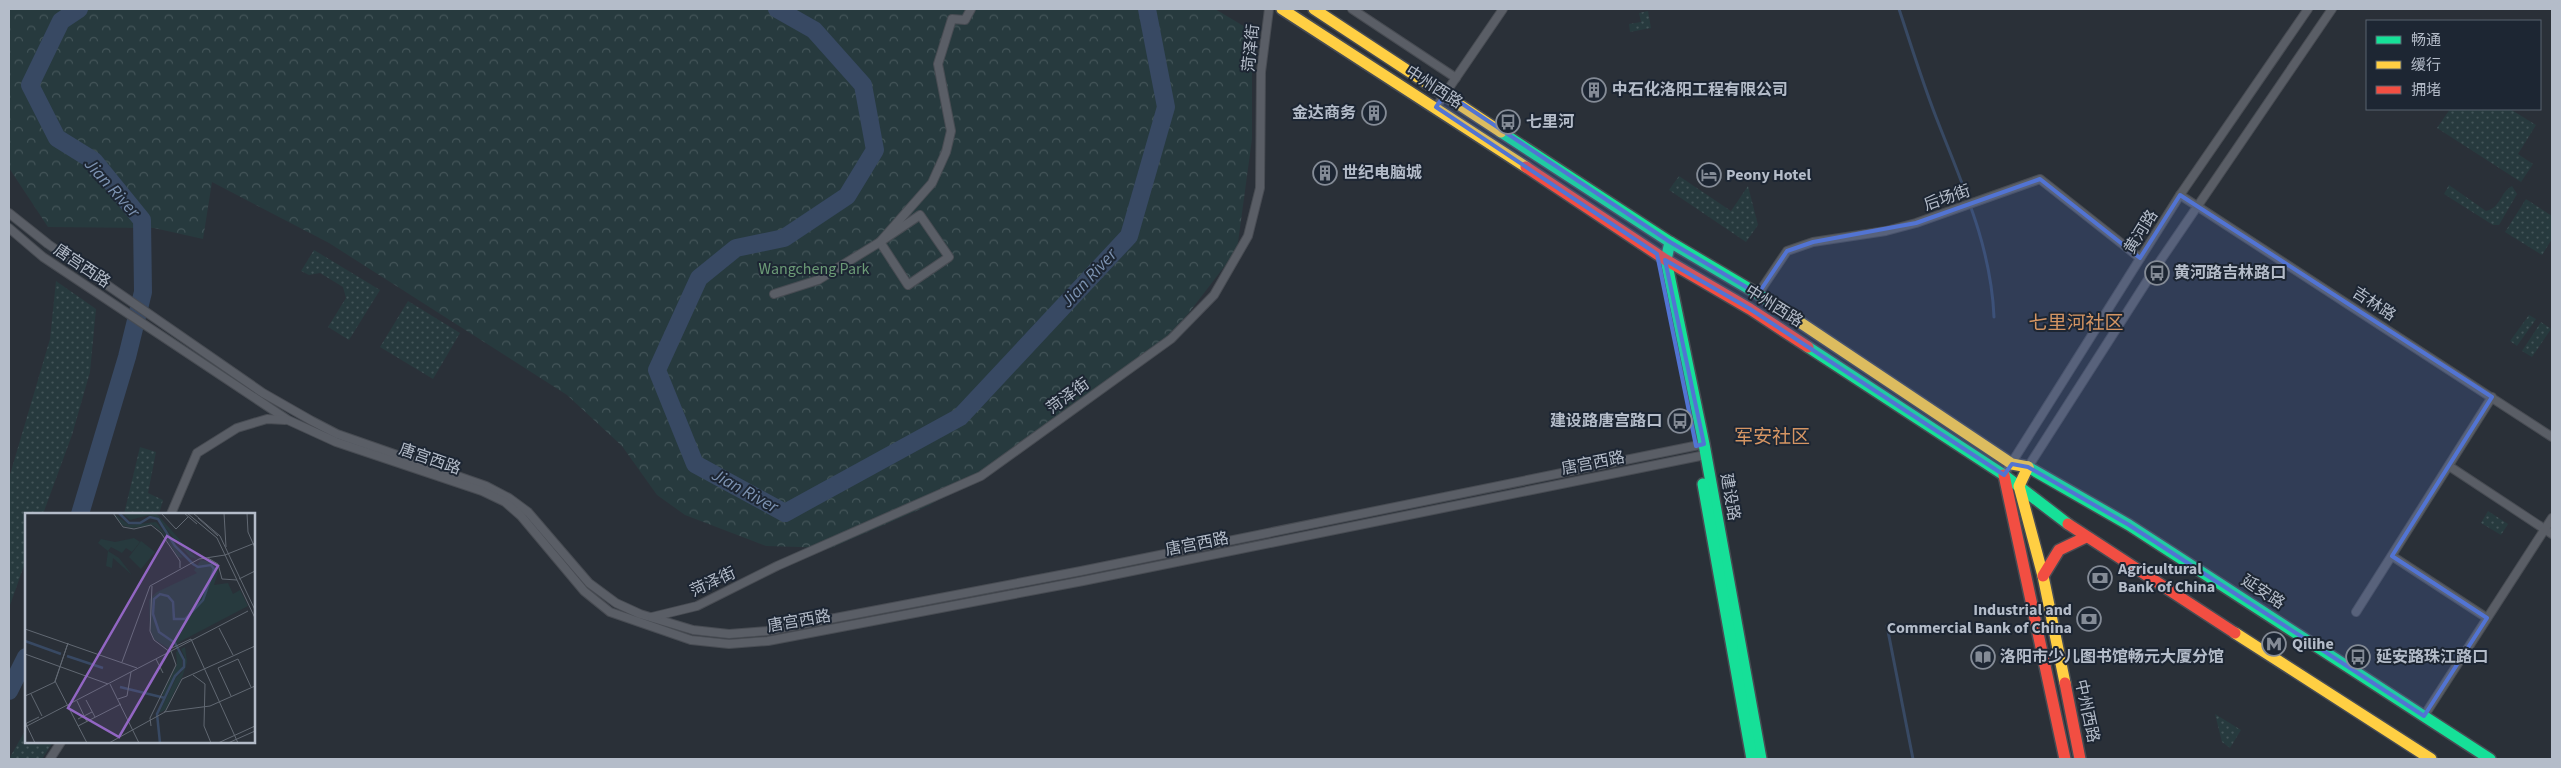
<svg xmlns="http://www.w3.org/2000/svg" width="2561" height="768" viewBox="0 0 2561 768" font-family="'Source Sans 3','Noto Sans SC',sans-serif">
	<defs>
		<pattern id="grass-dots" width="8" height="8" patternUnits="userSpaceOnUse" patternTransform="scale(1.25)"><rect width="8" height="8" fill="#273a3e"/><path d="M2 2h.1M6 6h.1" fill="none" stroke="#445559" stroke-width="1.8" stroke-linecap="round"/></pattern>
		<pattern id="forest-crowns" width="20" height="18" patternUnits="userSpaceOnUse" patternTransform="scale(1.25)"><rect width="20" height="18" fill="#273a3e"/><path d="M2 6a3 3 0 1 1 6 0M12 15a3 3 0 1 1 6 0" fill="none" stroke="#445559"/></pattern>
	</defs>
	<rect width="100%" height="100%" fill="#2a3038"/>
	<g fill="url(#grass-dots)">
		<polygon points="1648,11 1651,28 1630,32 1629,24 1641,22 1639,13"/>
		<polygon points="2450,109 2510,109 2536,125 2518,154 2533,164 2521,182 2437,128"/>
		<polygon points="1679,176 1731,211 1748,186 1758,225 1746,242 1669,190"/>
		<path d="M2449 185 2486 211C2501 208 2500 192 2512 186L2517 194 2499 225H2493L2444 194Z"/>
		<polygon points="2526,199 2552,216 2552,239 2542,255 2505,232"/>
		<polygon points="314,250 380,290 349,340 328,327 346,298 343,287 320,273 309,275 301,271"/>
		<polygon points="56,281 96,309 90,372 72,435 43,514 26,514 26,560 9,608 9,478 50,339"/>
		<polygon points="408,301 460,333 433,379 380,347"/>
		<polygon points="2529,315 2536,319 2517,346 2510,341"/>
		<polygon points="2541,322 2551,329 2532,357 2522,351"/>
		<polygon points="140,447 156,452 148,493 163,500 159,514 124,514"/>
		<polygon points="2488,511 2508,524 2501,535 2481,523"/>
		<polygon points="2215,714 2241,730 2230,748 2222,742"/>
		<polygon points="26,729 26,742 53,742 42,759 9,759"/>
	</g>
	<polygon fill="url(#forest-crowns)" points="9,9 1215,9 1252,31 1252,139 1237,250 1188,314 1144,360 1019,447 930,505 831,548 766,546 685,515 657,495 622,446 567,395 329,243 212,182 203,239 154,228 48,227 9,168"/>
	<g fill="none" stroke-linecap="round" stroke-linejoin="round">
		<g stroke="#384963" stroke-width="3">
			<path d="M1899 9C1911 45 1922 81 1936 117 1962 184 1991 245 1994 317"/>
			<polyline points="1887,626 1913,759"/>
		</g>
		<g stroke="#384963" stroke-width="18">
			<polyline points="79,9 61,21 30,85 57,138 94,161 142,220 143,292 127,357 80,514"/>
			<polyline points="777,9 814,30 863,85 875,150 847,196 784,238 736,248 699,278 657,370 695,464 785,513 960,417 1129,236 1166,107 1147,9"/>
			<polyline points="9,691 26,657"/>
		</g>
		<g stroke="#484c53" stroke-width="10">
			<g id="street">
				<polyline points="1352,9 1456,78"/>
				<polyline points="1436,107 1503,9"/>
				<polyline points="2180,195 2552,437"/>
				<polyline points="9,213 48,244 263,393 312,421 337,434 486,486 509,498 528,512 589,583 616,603 640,614 693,630 729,634 767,631 1081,571 1704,444"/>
				<polygon points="920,215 949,257 908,285 880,242"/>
				<polyline points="9,228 43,257 288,420 336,442 482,491 505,502 521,516 584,591 610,612 691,640 729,644 768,641 1083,581 1705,455"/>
				<polyline points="774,294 818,280 880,242 932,183 946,152 951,131 938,64 952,19 965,20 971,9"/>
				<polyline points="1758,294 1787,251 1813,242 1886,231 1916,223 2040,179 2140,258"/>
				<polyline points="2449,466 2552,534"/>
				<polyline points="2028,467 2156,267 2332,9"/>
				<polyline points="2004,475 2180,195 2308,9"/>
				<polyline points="171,514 197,453 237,428 267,419 285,420"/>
				<polyline points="2392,556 2487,618"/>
				<polyline points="2356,612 2492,397"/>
				<polyline points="652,617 697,606 777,566 981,476 1171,339 1214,295 1248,236 1260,188 1261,72 1269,9"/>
				<polyline points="2424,716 2552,518"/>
				<polyline points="50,759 61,742"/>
			</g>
		</g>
		<g stroke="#484c53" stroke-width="14">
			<g id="fast">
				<polyline points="1501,132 1670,242 1758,294 1801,323"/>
				<polyline points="1670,242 1666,260 1704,444 1761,759"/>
				<polyline points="1808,347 2004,475 2068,524"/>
				<polyline points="2028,467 2129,525 2490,759"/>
				<polyline points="1703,484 1752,759"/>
			</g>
		</g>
		<g stroke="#484c53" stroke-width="14">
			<g id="slow">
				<polyline points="1282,9 1526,167"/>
				<polyline points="1314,9 1501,132"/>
				<polyline points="1801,323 2012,464 2028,467"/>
				<polyline points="2028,467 2019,486 2043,576 2065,683"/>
				<polyline points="2235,633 2431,759"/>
			</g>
		</g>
		<g stroke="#484c53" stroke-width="14">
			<g id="jam">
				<polyline points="1526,167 1666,260 1750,309 1808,347"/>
				<polyline points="2004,475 2065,759"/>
				<polyline points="2068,524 2235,633"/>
				<polyline points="2043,576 2059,550 2086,537"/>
				<polyline points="2065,683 2080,759"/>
			</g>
		</g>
		<use href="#street" stroke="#5a5e66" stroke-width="8"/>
		<use href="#fast" stroke="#16e098" stroke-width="11"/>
		<use href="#slow" stroke="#ffcf43" stroke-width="11"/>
		<use href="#jam" stroke="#f24e42" stroke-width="11"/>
	</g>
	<path fill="#5274d3" fill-opacity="0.2" stroke="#5274d3" stroke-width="4" stroke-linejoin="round" d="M1446 93 1670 242 1758 294 1787 251 1813 242 1916 223 2040 179 2140 258 2180 195 2492 397 2392 556 2487 618 2424 716 2129 525 2028 467 2012 464 2004 475 1750 309 1665 260 1704 444 1696 446 1657 254 1436 107Z"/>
	<defs>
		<g id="building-ring" transform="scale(1.25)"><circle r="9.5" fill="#1d2633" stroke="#848b96" stroke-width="1.5"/><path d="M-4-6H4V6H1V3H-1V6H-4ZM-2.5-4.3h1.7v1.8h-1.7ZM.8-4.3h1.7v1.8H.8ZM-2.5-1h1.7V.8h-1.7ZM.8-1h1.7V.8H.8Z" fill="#848b96"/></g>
		<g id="bus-ring" transform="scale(1.25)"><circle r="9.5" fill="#1d2633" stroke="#848b96" stroke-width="1.5"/><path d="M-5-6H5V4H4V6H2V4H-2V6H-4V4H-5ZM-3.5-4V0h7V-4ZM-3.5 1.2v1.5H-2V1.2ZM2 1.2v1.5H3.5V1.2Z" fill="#848b96"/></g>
		<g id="hotel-ring" transform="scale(1.25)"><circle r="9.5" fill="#1d2633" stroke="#848b96" stroke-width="1.5"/><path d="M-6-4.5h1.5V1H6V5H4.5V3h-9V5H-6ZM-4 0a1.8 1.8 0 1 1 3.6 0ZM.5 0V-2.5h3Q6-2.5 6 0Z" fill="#848b96"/></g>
		<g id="bank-ring" transform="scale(1.25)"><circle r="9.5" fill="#1d2633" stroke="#848b96" stroke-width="1.5"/><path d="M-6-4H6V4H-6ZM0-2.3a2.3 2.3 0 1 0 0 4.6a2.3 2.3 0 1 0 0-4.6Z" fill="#848b96"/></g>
		<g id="metro-ring" transform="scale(1.25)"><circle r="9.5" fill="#1d2633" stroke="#848b96" stroke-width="1.5"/><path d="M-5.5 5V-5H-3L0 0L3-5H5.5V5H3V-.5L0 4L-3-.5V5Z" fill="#848b96"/></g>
		<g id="library-ring" transform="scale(1.25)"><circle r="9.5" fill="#1d2633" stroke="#848b96" stroke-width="1.5"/><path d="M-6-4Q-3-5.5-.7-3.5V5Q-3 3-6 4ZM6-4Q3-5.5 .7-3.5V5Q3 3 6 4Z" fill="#848b96"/></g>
	</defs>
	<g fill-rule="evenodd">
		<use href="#building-ring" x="1594" y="90"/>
		<use href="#building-ring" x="1374" y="113"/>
		<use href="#bus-ring" x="1508" y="122"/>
		<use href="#building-ring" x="1325" y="173"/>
		<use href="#hotel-ring" x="1709" y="175"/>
		<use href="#bus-ring" x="2157" y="273"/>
		<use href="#bus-ring" x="1680" y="421"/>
		<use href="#bank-ring" x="2100" y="578"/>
		<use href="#bank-ring" x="2089" y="619"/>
		<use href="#metro-ring" x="2274" y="644"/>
		<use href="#library-ring" x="1983" y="657"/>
		<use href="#bus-ring" x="2358" y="657"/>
	</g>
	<g text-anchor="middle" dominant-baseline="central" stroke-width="4" stroke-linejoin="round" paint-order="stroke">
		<g font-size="16" fill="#b4bcc9" stroke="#1d2633">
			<text transform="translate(1251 48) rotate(-84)">菏泽街</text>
			<text transform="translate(1434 87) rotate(33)">中州西路</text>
			<text transform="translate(1947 198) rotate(-19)">后场街</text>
			<text transform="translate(2141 232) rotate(-58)">黄河路</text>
			<text transform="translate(82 266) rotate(34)">唐宫西路</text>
			<text transform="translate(2374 304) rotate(33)">吉林路</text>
			<text transform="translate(1774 306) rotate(32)">中州西路</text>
			<text transform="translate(1068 396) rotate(-36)">菏泽街</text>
			<text transform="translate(430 459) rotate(19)">唐宫西路</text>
			<text transform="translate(1593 463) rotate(-11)">唐宫西路</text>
			<text transform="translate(1730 497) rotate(80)">建设路</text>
			<text transform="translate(1197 544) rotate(-11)">唐宫西路</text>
			<text transform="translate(713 582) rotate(-25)">菏泽街</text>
			<text transform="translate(2263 592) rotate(33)">延安路</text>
			<text transform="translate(799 621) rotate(-10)">唐宫西路</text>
			<text transform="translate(2087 711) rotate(78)">中州西路</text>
		</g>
		<g font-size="16" font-weight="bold" fill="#b4bcc9" stroke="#1d2633" text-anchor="start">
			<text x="1612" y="90">中石化洛阳工程有限公司</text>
			<text x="1356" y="113" text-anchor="end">金达商务</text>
			<text x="1526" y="122">七里河</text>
			<text x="1342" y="173">世纪电脑城</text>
			<text x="1726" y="175">Peony Hotel</text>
			<text x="2174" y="273">黄河路吉林路口</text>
			<text x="1662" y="421" text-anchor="end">建设路唐宫路口</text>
			<text x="2118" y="569">Agricultural<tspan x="2118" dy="18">Bank of China</tspan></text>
			<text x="2072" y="610" text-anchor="end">Industrial and<tspan x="2072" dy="18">Commercial Bank of China</tspan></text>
			<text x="2292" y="644">Qilihe</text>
			<text x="2000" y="657">洛阳市少儿图书馆畅元大厦分馆</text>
			<text x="2376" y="657">延安路珠江路口</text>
		</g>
		<g font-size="16" fill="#6b9a76" stroke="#1d2633">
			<text x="814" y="269">Wangcheng Park</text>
		</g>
		<g font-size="18" font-style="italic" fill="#7c92b1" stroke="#1d2633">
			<text transform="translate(112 188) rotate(48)">Jian River</text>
			<text transform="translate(1089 278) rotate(-47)">Jian River</text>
			<text transform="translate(745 491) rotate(29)">Jian River</text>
		</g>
		<g font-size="19" fill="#d59563" stroke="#1d2633">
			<text x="2076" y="323">七里河社区</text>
			<text x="1772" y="437">军安社区</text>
		</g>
	</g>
	<g transform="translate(25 513)">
		<rect width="230" height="230" fill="#2a3038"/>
		<path d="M88 0 104 12 131 9 158 45 153 44 137 19 128 12 106 15 97 12ZM97 0H131L172 46 165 44 132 5 124 2 105 7ZM116 28 130 39 116 56 104 44ZM160 134 162 149 158 162 140 197 134 200 151 165 157 159 160 145 156 136ZM154 137 157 145V155L139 183 137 182 152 151 151 139Z" fill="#273a3e"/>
		<path d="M109 25 115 29 107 39 101 35 97 40 86 34 83 38 73 30 76 26 90 29ZM83 38 94 45 107 62 88 45 87 55 81 53ZM176 47 191 50 193 59 189 72 203 70 208 81 215 77 223 93 143 135 129 126 125 116 124 87 132 79 172 60 169 57Z" fill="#273a3e"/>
		<path fill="none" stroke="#384963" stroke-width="2.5" d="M94 0 104 10H115L125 4 133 6 150 33 168 51 173 54 186 52 189 56 178 87 160 106H149L148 89 143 83 135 81 129 86 128 101 134 119 150 130 159 147V154L150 163 132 201 135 230M0 128 36 141M42 143 78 155M95 174 140 185"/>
		<path fill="none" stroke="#616872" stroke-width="1" d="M88 0 98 14 109 16 126 12 136 20 155 48V55M136 0 151 16 163 4M159 0 172 11M162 0 192 25 230 105M168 0 195 23 230 97M199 0 201 34M222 0 223 19 230 35M173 5 193 23M183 45 193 51 197 66 212 67M214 66 230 58M127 73 125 118 129 127 145 139M194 115 208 142M0 116 112 155M147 135 166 126 213 230M0 141 83 171M131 146 138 160M213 146 226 174M97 149 125 73 174 46 200 42 230 30M168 162 180 171 179 213 186 230M30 168 62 230M85 171 114 230M6 181 17 203M0 183 9 179 30 169V168L43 130 30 169M206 183 193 155 213 146M93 186 102 183 106 159M61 187 70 204M52 188 62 209M139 199 185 193 230 173M53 206 67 199M0 211 14 204M1 211 10 230M53 213 96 191M126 213 125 205 151 152 146 138M0 214 223 98M84 230 140 199 157 166 230 133M193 230 230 213M203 230 230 218"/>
		<path fill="#9266c3" fill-opacity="0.15" stroke="#9266c3" stroke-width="2.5" d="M142 23 193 53 94 224 43 195Z"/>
		<rect width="230" height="230" fill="none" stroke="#b4bcc9" stroke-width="2.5"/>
	</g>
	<rect width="2561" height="768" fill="none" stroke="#b4bcc9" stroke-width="20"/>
	<rect x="2366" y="20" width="175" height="90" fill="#1d2633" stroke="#59626f"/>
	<rect x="2376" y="36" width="25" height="8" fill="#16e098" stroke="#59626f"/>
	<text x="2411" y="45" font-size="15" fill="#b4bcc9">畅通</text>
	<rect x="2376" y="61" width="25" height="8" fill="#ffcf43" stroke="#59626f"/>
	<text x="2411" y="70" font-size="15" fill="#b4bcc9">缓行</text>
	<rect x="2376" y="86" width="25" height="8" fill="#f24e42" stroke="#59626f"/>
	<text x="2411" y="95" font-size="15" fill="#b4bcc9">拥堵</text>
</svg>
